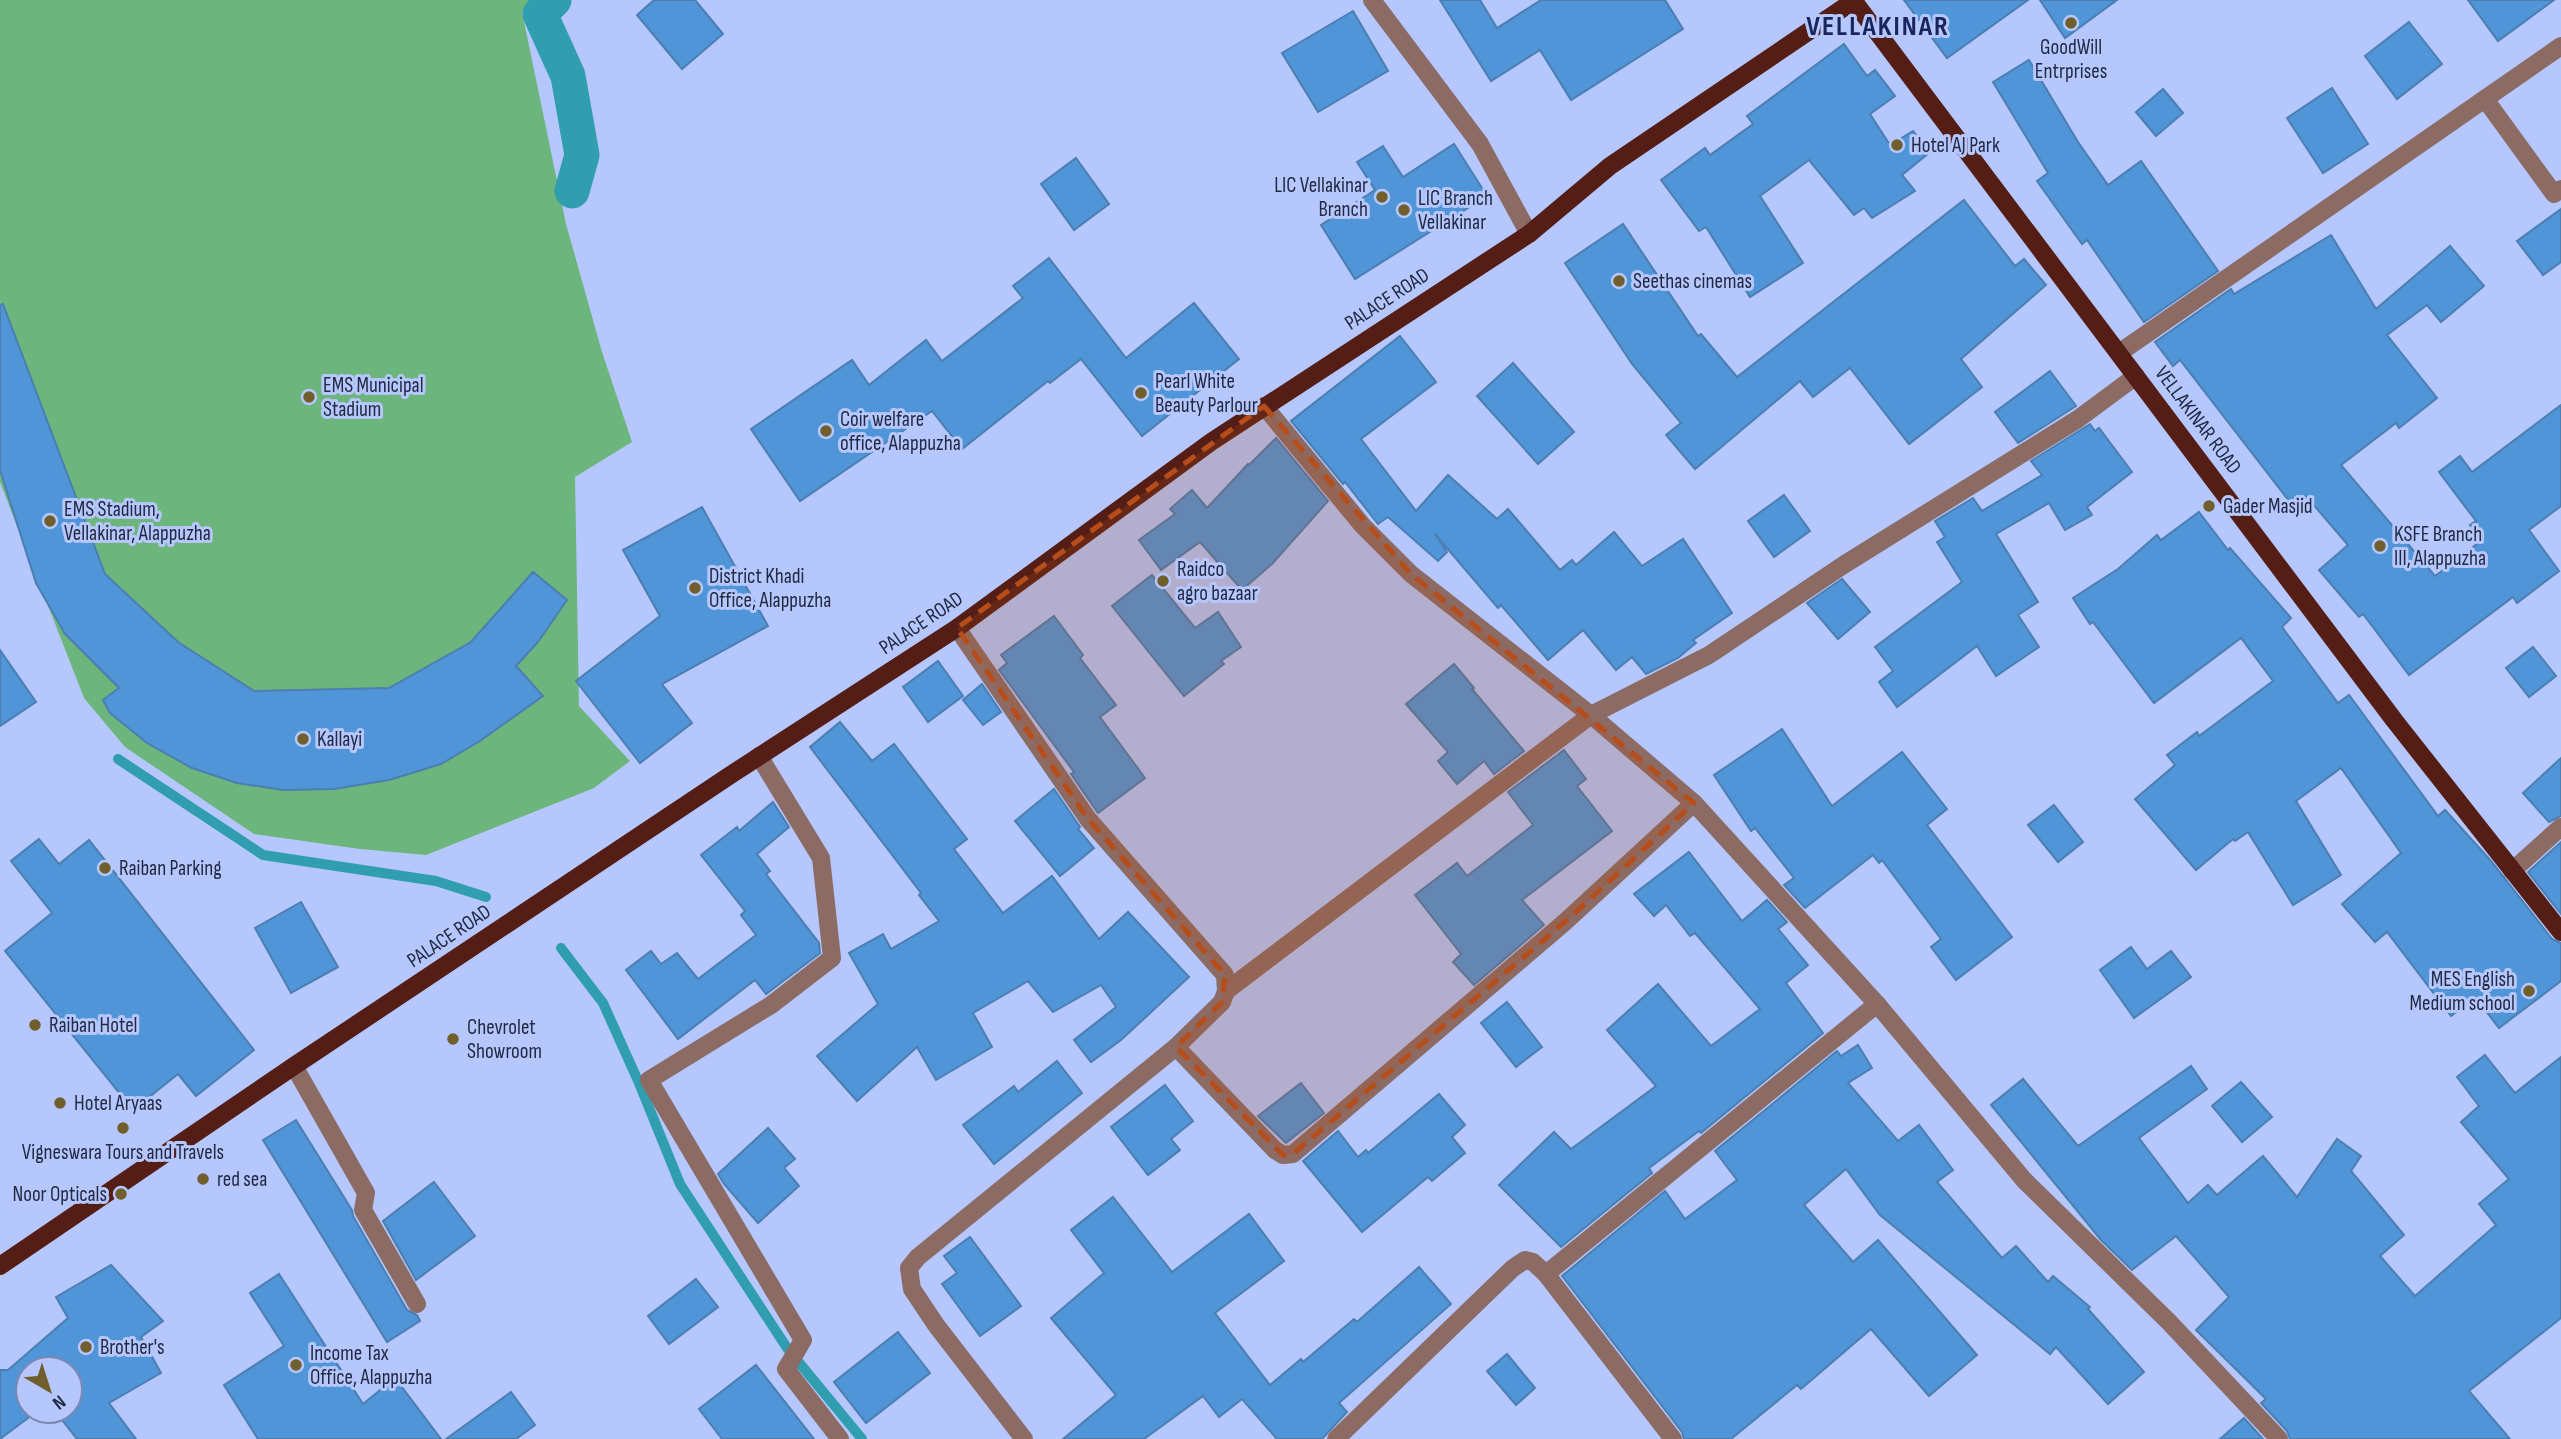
<svg xmlns="http://www.w3.org/2000/svg" width="2561" height="1439" viewBox="0 0 2561 1439" font-family="'Sofia Sans Condensed',sans-serif">
	<rect width="100%" height="100%" fill="#b5c7fc"/>
	<polygon fill="#6cb57c" points="0,0 533,0 522,12 566,224 602,352 632,442 575,477 579,706 630,761 594,788 426,855 360,849 254,834 125,747 84,698 0,482"/>
	<g fill="none" stroke-linecap="round" stroke-linejoin="round">
		<g stroke="#309eaf" stroke-width="10">
			<polyline points="118,759 263,855 436,881 486,897"/>
			<polyline points="561,948 603,1003 639,1083 680,1184 787,1348 862,1439"/>
		</g>
		<polyline stroke="#309eaf" stroke-width="35" points="554,0 540,14 568,76 582,155 572,191"/>
	</g>
	<g fill="#5195d9" stroke="#4b7eb1" stroke-width="2">
		<polygon points="654,0 695,0 723,34 682,69 637,15"/>
		<polygon points="1440,0 1480,0 1497,28 1541,0 1665,0 1683,29 1571,100 1540,50 1491,81"/>
		<polygon points="1904,0 2028,0 1947,58"/>
		<polygon points="2040,0 2117,0 2065,38"/>
		<polygon points="2468,0 2554,0 2498,41"/>
		<polygon points="1353,11 1388,71 1318,112 1282,53"/>
		<polygon points="2409,22 2442,64 2397,99 2365,56"/>
		<polygon points="1844,44 1867,76 1875,70 1895,96 1870,114 1890,145 1913,131 1930,152 1902,175 1915,191 1872,218 1864,208 1854,215 1809,160 1760,196 1803,263 1750,297 1706,227 1699,231 1661,180 1705,148 1710,155 1753,124 1747,116"/>
		<polygon points="2029,60 2078,142 2108,185 2141,161 2218,271 2144,322 2087,240 2082,244 2037,181 2048,173 1993,82"/>
		<polygon points="2332,88 2368,144 2323,173 2287,118"/>
		<polygon points="2163,89 2183,113 2156,136 2136,112"/>
		<polygon points="1454,144 1487,196 1355,279 1321,225 1375,190 1357,162 1383,146 1403,177"/>
		<polygon points="1076,158 1109,204 1074,230 1041,184"/>
		<polygon points="1964,200 2015,266 2024,259 2046,285 1961,359 1982,387 1909,444 1850,368 1813,397 1800,381 1695,469 1666,435 1681,423 1632,364 1565,263 1623,224 1698,336 1701,334 1737,377"/>
		<polygon points="2561,209 2561,262 2543,275 2517,241"/>
		<polygon points="2331,235 2376,309 2450,246 2484,286 2441,322 2427,305 2387,335 2437,398 2399,428 2396,423 2341,465 2435,576 2482,540 2470,525 2476,521 2439,472 2460,456 2472,472 2561,405 2561,506 2529,530 2559,571 2517,603 2513,597 2409,675 2363,614 2359,617 2319,570 2348,545 2306,496 2293,506 2180,360 2173,366 2155,342 2231,289 2234,294"/>
		<polygon points="1049,258 1126,358 1194,303 1239,359 1142,436 1081,359 1050,383 1048,381 962,449 932,411 800,501 751,429 852,360 869,385 926,340 942,361 1023,298 1013,286"/>
		<polygon points="3,304 105,574 178,642 254,691 389,688 471,642 533,572 567,600 538,642 516,666 543,696 480,741 441,764 389,780 334,789 283,790 237,783 192,768 147,743 110,713 103,700 119,688 65,634 36,583 0,470 0,305"/>
		<polygon points="1400,336 1436,382 1361,439 1416,511 1448,475 1497,519 1508,509 1560,570 1572,560 1576,565 1614,532 1642,566 1683,539 1732,613 1693,640 1696,643 1678,658 1646,674 1632,657 1616,670 1583,630 1548,660 1501,605 1498,608 1435,534 1447,552 1438,561 1388,517 1378,524 1345,482 1343,484 1291,421"/>
		<polygon points="1513,363 1574,432 1538,464 1477,396"/>
		<polygon points="2050,371 2076,406 2018,443 1995,412"/>
		<polygon points="2090,424 2095,431 2099,428 2132,472 2087,507 2092,515 2065,530 2049,503 1996,534 2038,602 2018,615 2039,647 1996,676 1977,646 1897,707 1879,682 1893,671 1875,647 1962,582 1937,542 1945,537 1935,521 1973,498 1982,511 2042,475 2031,461"/>
		<polygon points="1276,438 1328,501 1272,564 1242,590 1200,542 1161,570 1139,540 1175,514 1170,509 1192,490 1207,508 1248,464 1249,465"/>
		<polygon points="1784,495 1810,531 1774,557 1748,521"/>
		<polygon points="702,507 768,626 662,684 692,723 640,763 576,681 660,616 623,550"/>
		<polygon points="2199,512 2228,550 2230,548 2291,618 2282,627 2338,703 2349,695 2438,816 2445,810 2491,861 2552,939 2561,943 2561,981 2499,1028 2475,997 2451,1016 2387,932 2375,942 2342,904 2401,853 2341,768 2296,801 2341,875 2293,905 2248,832 2235,841 2233,839 2196,870 2135,799 2175,765 2167,755 2197,732 2199,736 2273,681 2241,638 2154,703 2093,622 2090,624 2073,598 2118,569 2157,535 2161,540"/>
		<polygon points="1152,575 1195,628 1218,612 1241,647 1221,661 1224,664 1184,696 1112,606"/>
		<polygon points="1842,579 1870,612 1838,639 1807,603"/>
		<polygon points="1054,616 1083,655 1080,658 1116,705 1100,717 1145,778 1098,813 1071,774 1074,772 999,670 1007,663 1001,655"/>
		<polygon points="2533,647 2556,676 2529,697 2506,668"/>
		<polygon points="0,650 36,702 0,726"/>
		<polygon points="938,661 963,696 928,722 903,687"/>
		<polygon points="1454,664 1474,688 1472,689 1524,751 1494,774 1484,761 1457,784 1438,761 1448,752 1406,704"/>
		<polygon points="982,684 1001,712 983,725 963,700"/>
		<polygon points="840,722 872,761 894,744 967,839 954,849 1003,913 1052,876 1099,939 1128,912 1189,977 1121,1040 1091,1062 1074,1040 1116,1007 1101,985 1053,1012 1028,981 973,1013 992,1047 936,1080 917,1047 857,1101 817,1056 878,1004 849,953 883,934 891,949 939,921 919,895 921,893 810,747"/>
		<polygon points="1782,729 1832,806 1902,752 1947,809 1927,825 2012,937 1956,980 1931,947 1941,939 1882,860 1879,863 1873,855 1805,908 1784,885 1794,878 1755,828 1751,831 1714,775"/>
		<polygon points="1564,750 1586,779 1577,786 1612,831 1522,900 1544,925 1474,985 1453,962 1461,954 1415,895 1457,863 1467,876 1533,825 1508,792"/>
		<polygon points="2561,758 2561,816 2549,822 2523,793"/>
		<polygon points="1054,789 1080,827 1078,829 1094,848 1060,876 1015,821"/>
		<polygon points="773,802 789,827 757,854 770,871 766,874 819,943 820,953 766,994 755,980 678,1039 626,970 651,951 661,964 677,953 698,979 756,935 741,915 745,911 701,855 737,827 739,831"/>
		<polygon points="2054,805 2083,842 2058,862 2028,825"/>
		<polygon points="39,839 59,864 89,840 254,1050 196,1096 178,1074 133,1110 5,951 52,913 11,861"/>
		<polygon points="2561,842 2561,914 2528,872"/>
		<polygon points="1689,852 1742,921 1767,900 1787,922 1778,929 1808,965 1786,983 1823,1033 1701,1133 1699,1131 1649,1168 1652,1173 1561,1247 1499,1185 1554,1132 1571,1149 1656,1086 1607,1030 1658,984 1711,1046 1760,1009 1695,933 1690,936 1666,905 1654,916 1634,894"/>
		<polygon points="301,902 338,967 291,993 255,928"/>
		<polygon points="2131,947 2147,969 2171,951 2191,977 2134,1018 2100,970"/>
		<polygon points="1507,1002 1542,1047 1516,1067 1481,1023"/>
		<polygon points="1858,1045 1872,1068 1848,1083 1898,1141 1919,1125 1953,1170 1937,1182 2002,1258 2016,1246 2048,1282 2053,1276 2090,1307 2088,1309 2144,1372 2108,1404 2056,1347 2050,1354 1880,1215 1846,1169 1804,1205 1853,1262 1878,1240 1977,1355 1929,1396 1871,1329 1801,1389 1797,1385 1731,1439 1684,1439 1682,1432 1562,1276 1665,1191 1685,1219 1737,1180 1715,1151 1837,1051 1841,1056"/>
		<polygon points="2485,1055 2515,1093 2561,1057 2561,1318 2469,1391 2510,1439 2290,1439 2287,1431 2261,1403 2266,1399 2196,1330 2229,1297 2176,1236 2132,1270 2101,1240 1991,1105 2023,1079 2078,1146 2191,1066 2207,1089 2139,1138 2188,1203 2208,1185 2217,1195 2263,1156 2297,1197 2337,1139 2361,1156 2351,1171 2404,1235 2380,1256 2415,1296 2496,1225 2479,1204 2509,1179 2461,1122 2479,1106 2457,1077"/>
		<polygon points="1057,1061 1082,1093 994,1164 963,1125 1014,1086 1018,1092"/>
		<polygon points="2241,1082 2272,1117 2242,1142 2212,1106"/>
		<polygon points="1301,1083 1324,1113 1286,1143 1258,1116"/>
		<polygon points="1165,1085 1193,1121 1171,1139 1180,1150 1148,1175 1111,1127"/>
		<polygon points="1439,1094 1465,1125 1452,1137 1465,1153 1432,1181 1428,1177 1362,1232 1303,1161 1338,1131 1358,1157 1366,1150 1368,1153"/>
		<polygon points="296,1120 352,1210 353,1216 407,1310 417,1315 420,1321 387,1342 263,1140"/>
		<polygon points="768,1128 795,1159 784,1168 799,1186 758,1223 724,1184 718,1174"/>
		<polygon points="434,1182 475,1236 416,1280 383,1221"/>
		<polygon points="1113,1197 1172,1272 1249,1214 1284,1261 1215,1313 1270,1385 1301,1359 1303,1362 1354,1319 1357,1322 1419,1267 1451,1304 1339,1403 1347,1412 1322,1439 1277,1439 1242,1399 1219,1417 1203,1396 1144,1439 1063,1439 1116,1395 1051,1318 1104,1273 1071,1230"/>
		<polygon points="970,1237 1021,1306 980,1336 942,1284 957,1273 944,1256"/>
		<polygon points="111,1265 163,1321 141,1337 161,1373 109,1403 136,1439 77,1439 55,1411 70,1411 70,1369 28,1369 28,1418 0,1439 0,1370 8,1370 68,1318 56,1297"/>
		<polygon points="279,1274 363,1404 395,1378 441,1439 258,1439 224,1385 284,1346 250,1293"/>
		<polygon points="696,1279 718,1307 669,1344 648,1316"/>
		<polygon points="898,1332 930,1373 866,1423 834,1382"/>
		<polygon points="1507,1354 1535,1388 1516,1405 1487,1371"/>
		<polygon points="756,1365 814,1439 722,1439 699,1409"/>
		<polygon points="511,1392 535,1425 516,1439 446,1439"/>
		<polygon points="2244,1418 2263,1439 2220,1439"/>
	</g>
	<g fill="none" stroke-linecap="round" stroke-linejoin="round">
		<g stroke="#8c6b65" stroke-width="18">
			<polyline points="1372,0 1480,144 1529,234"/>
			<polyline points="2485,99 2554,194 2561,189"/>
			<polyline points="2119,353 2561,46"/>
			<polyline points="1264,406 1363,526 1411,574 1591,715 1694,803 1877,1004 2024,1180 2169,1322 2279,1439"/>
			<polyline points="957,628 1088,819 1225,975 1226,991 1222,1002 1176,1047 918,1257 909,1268 912,1289 936,1325 1024,1439"/>
			<polyline points="759,756 821,858 832,958 771,1005 649,1080 803,1340 786,1369 840,1439"/>
			<polyline points="2512,871 2561,827"/>
			<polyline points="1226,991 1591,715 1709,655 1845,564 2078,419 2136,376"/>
			<polyline points="1176,1047 1275,1150 1283,1155 1293,1154 1565,922 1694,803"/>
			<polyline points="294,1066 366,1193 363,1210 417,1304"/>
			<polyline points="1336,1439 1513,1268 1525,1260 1533,1262 1546,1274"/>
			<polyline points="1673,1439 1546,1274 1877,1004"/>
		</g>
		<g stroke="#541e17" stroke-width="18">
			<polyline points="1853,0 2394,720 2561,932"/>
			<polyline points="0,1266 294,1066 732,774 957,628 1211,442 1529,234 1610,166 1855,0"/>
		</g>
	</g>
	<path fill="#b64d1a" fill-opacity="0.2" stroke="#b64d1a" stroke-width="5" stroke-dasharray="14 9" stroke-linejoin="round" d="M1264 406 1411 574 1694 803 1565 922 1293 1154 1283 1155 1176 1047 1222 1002 1225 975 1088 819 957 628Z"/>
	<g fill="#705e2c" stroke="#b5c7fc" stroke-width="2.5">
		<circle cx="2071" cy="23" r="7"/>
		<circle cx="1897" cy="145" r="7"/>
		<circle cx="1382" cy="197" r="7"/>
		<circle cx="1404" cy="210" r="7"/>
		<circle cx="1619" cy="281" r="7"/>
		<circle cx="1141" cy="393" r="7"/>
		<circle cx="309" cy="397" r="7"/>
		<circle cx="826" cy="431" r="7"/>
		<circle cx="2209" cy="506" r="7"/>
		<circle cx="50" cy="521" r="7"/>
		<circle cx="2380" cy="546" r="7"/>
		<circle cx="1163" cy="581" r="7"/>
		<circle cx="695" cy="588" r="7"/>
		<circle cx="303" cy="739" r="7"/>
		<circle cx="105" cy="868" r="7"/>
		<circle cx="2529" cy="991" r="7"/>
		<circle cx="35" cy="1025" r="7"/>
		<circle cx="453" cy="1039" r="7"/>
		<circle cx="60" cy="1103" r="7"/>
		<circle cx="123" cy="1128" r="7"/>
		<circle cx="203" cy="1179" r="7"/>
		<circle cx="121" cy="1194" r="7"/>
		<circle cx="86" cy="1347" r="7"/>
		<circle cx="296" cy="1365" r="7"/>
	</g>
	<g text-anchor="middle" dominant-baseline="central" stroke-width="6" stroke-linejoin="round" paint-order="stroke">
		<g font-size="21" fill="#222a43" stroke="#b5c7fc" text-anchor="start">
			<text x="2071" y="47" text-anchor="middle">GoodWill<tspan x="2071" dy="24">Entrprises</tspan></text>
			<text x="1911" y="145">Hotel AJ Park</text>
			<text x="1368" y="185" text-anchor="end">LIC Vellakinar<tspan x="1368" dy="24">Branch</tspan></text>
			<text x="1418" y="198">LIC Branch<tspan x="1418" dy="24">Vellakinar</tspan></text>
			<text x="1633" y="281">Seethas cinemas</text>
			<text x="1155" y="381">Pearl White<tspan x="1155" dy="24">Beauty Parlour</tspan></text>
			<text x="323" y="385">EMS Municipal<tspan x="323" dy="24">Stadium</tspan></text>
			<text x="840" y="419">Coir welfare<tspan x="840" dy="24">office, Alappuzha</tspan></text>
			<text x="2223" y="506">Gader Masjid</text>
			<text x="64" y="509">EMS Stadium,<tspan x="64" dy="24">Vellakinar, Alappuzha</tspan></text>
			<text x="2394" y="534">KSFE Branch<tspan x="2394" dy="24">III, Alappuzha</tspan></text>
			<text x="1177" y="569">Raidco<tspan x="1177" dy="24">agro bazaar</tspan></text>
			<text x="709" y="576">District Khadi<tspan x="709" dy="24">Office, Alappuzha</tspan></text>
			<text x="317" y="739">Kallayi</text>
			<text x="119" y="868">Raiban Parking</text>
			<text x="2515" y="979" text-anchor="end">MES English<tspan x="2515" dy="24">Medium school</tspan></text>
			<text x="49" y="1025">Raiban Hotel</text>
			<text x="467" y="1027">Chevrolet<tspan x="467" dy="24">Showroom</tspan></text>
			<text x="74" y="1103">Hotel Aryaas</text>
			<text x="123" y="1152" text-anchor="middle">Vigneswara Tours and Travels</text>
			<text x="217" y="1179">red sea</text>
			<text x="107" y="1194" text-anchor="end">Noor Opticals</text>
			<text x="100" y="1347">Brother's</text>
			<text x="310" y="1353">Income Tax<tspan x="310" dy="24">Office, Alappuzha</tspan></text>
		</g>
		<g font-size="21" fill="#222a43" stroke="#b5c7fc">
			<text transform="translate(1387 299) rotate(-33)">PALACE ROAD</text>
			<text transform="translate(2198 420) rotate(53)">VELLAKINAR ROAD</text>
			<text transform="translate(921 623) rotate(-34)">PALACE ROAD</text>
			<text transform="translate(449 936) rotate(-34)">PALACE ROAD</text>
		</g>
		<g font-size="28" font-weight="bold" letter-spacing="2" fill="#19255b" stroke="#b5c7fc">
			<text x="1878" y="26">VELLAKINAR</text>
		</g>
	</g>
	<g transform="translate(49 1390) rotate(141)"><circle r="33" fill="#b5c7fc" stroke="#7a88b2" stroke-width="2"/>
	<path d="M0-5L12 26L0 18L-12 26Z" fill="#705e2c"/>
	<text y="-10" font-size="19" font-weight="bold" text-anchor="middle" fill="#222a43">N</text>
	</g>
</svg>
